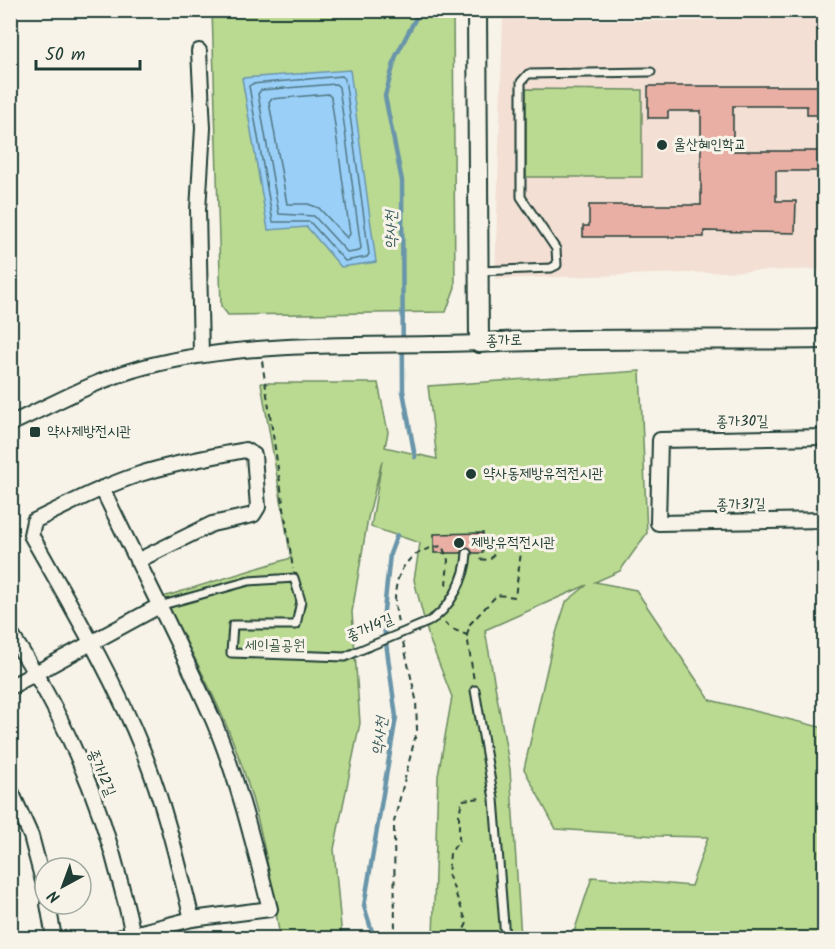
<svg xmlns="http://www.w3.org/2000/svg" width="835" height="949" viewBox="0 0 835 949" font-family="Kalam,'Poor Story',sans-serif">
	<rect width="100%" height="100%" fill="#f7f3e8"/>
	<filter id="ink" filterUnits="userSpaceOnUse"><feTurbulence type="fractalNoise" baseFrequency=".0167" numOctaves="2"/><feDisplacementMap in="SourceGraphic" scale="12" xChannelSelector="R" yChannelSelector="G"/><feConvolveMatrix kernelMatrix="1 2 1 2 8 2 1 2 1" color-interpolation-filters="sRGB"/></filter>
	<g filter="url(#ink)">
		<polygon fill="#f3dfd4" points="824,14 824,269 495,279 503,19 694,21"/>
		<g fill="#bad991" stroke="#6c8b62" stroke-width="1.5">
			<polygon points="212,11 453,11 455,287 446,312 228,315 221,306"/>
			<polygon points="526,89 642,90 642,177 526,177"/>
			<path d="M640 371 647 533 620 571 595 582 636 590 710 700 824 728V938H582L574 932 592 877 691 886 708 837 656 836 556 829 524 769 553 643 566 602 587 585 485 630 510 769 521 938H433L438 776 452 697 429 638 414 580 420 543 371 527 382 461 368 518 352 612 360 723 334 849 342 938H280C271 879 261 820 241 763 221 706 191 651 163 597L291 558 261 383H378L388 432 385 447 437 459 428 386Z"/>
		</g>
		<polygon fill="#9acff8" stroke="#6995aa" stroke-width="1.5" points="350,70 376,262 341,267 307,227 268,230 242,78"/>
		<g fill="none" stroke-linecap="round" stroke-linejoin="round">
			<g stroke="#507782" stroke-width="1.5">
				<polygon points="342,76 345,79 369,254 367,257 345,261 310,222 273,222 249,86 252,84"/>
				<polygon points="336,84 339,87 361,248 359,251 348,253 314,216 279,214 258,94 261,90"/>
				<polygon points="328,94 331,97 350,234 347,238 319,208 308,204 287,204 269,102 271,99"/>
			</g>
			<g stroke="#6995aa" stroke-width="4.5">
				<polyline points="415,457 403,391 402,181 385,96 396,56 420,10"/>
				<polyline points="374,938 364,906 396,717 383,620 390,554 397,535"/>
			</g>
		</g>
		<g fill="#e9afa5" stroke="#1f3d34" stroke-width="1.5">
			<polygon points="648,86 821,86 821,115 807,115 807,106 733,106 733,151 821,151 821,171 776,171 776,201 796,201 795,233 704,231 704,237 583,237 583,226 589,226 589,205 701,205 701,111 668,111 668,118 648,118"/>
			<polygon points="483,533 483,553 473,553 467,547 461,553 434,553 434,534"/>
		</g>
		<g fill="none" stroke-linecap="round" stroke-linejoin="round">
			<g stroke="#1f3d34" stroke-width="11">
				<g id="lane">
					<polyline points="480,271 551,268 557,265 556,249 521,197 521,82 528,74 651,72"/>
					<polyline points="159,606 249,581 294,578 301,601 296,625 233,625 231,653 345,657 358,651"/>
					<path d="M428 622C450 610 466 578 467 553"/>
					<polyline points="475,690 494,799 505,938"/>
				</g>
			</g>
			<g stroke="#1f3d34" stroke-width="18">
				<g id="street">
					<polyline points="199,51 203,128 198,210 201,355"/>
					<path d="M10 424C54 404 97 379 144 367 254 339 366 347 479 343"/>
					<polyline points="824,437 660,440 658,523 824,520"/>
					<path d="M102 488C139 566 180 643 214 722 239 782 254 846 270 909L192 919C178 863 165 806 143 751 113 676 71 606 31 535L34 521C69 504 103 486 140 474 175 463 210 457 245 450L254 455 258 507 253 515 212 524 137 561"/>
					<path d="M10 633C62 711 100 799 122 889 126 905 131 922 133 938"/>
					<polyline points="10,687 159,606"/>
					<polyline points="10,789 31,836 45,889"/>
					<polyline points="48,904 54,938"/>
					<polyline points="118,938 192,919"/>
				</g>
			</g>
			<g stroke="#1f3d34" stroke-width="22">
				<path id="secondary" d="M477 10 479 343C594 337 709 341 824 339"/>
			</g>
			<g stroke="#1f3d34" stroke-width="2" stroke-dasharray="6 4.5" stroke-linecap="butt">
				<polyline points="262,361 293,569"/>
				<path d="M398 622C389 585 400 550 442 546L448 560 446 585"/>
				<polyline points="445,623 450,628 467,635 474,681"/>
				<polyline points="467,635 470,624 497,595 515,597 522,545 494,539 490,543 494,554 490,560 476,559"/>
				<polyline points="395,938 394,822 417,730 416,699 403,642"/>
				<polyline points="460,938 467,923 448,874 450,854 459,840 459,815 462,800 483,798"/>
			</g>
			<use href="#lane" stroke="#f7f3e8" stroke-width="7"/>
			<use href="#street" stroke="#f7f3e8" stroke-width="14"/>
			<use href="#secondary" stroke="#f7f3e8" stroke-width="18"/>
			<g stroke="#1f3d34" stroke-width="11" stroke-linecap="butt">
				<polyline id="lane-bridge" points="358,651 428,622"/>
			</g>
			<use href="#lane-bridge" stroke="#f7f3e8" stroke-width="7"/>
		</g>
	</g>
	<g fill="#1f3d34" stroke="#f7f3e8" stroke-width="2">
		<circle cx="662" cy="145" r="6"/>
		<rect x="29" y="426" width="12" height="12" rx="3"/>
		<circle cx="471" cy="474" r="6"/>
		<circle cx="459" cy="543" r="6"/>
	</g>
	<g text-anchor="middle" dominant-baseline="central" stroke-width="6" stroke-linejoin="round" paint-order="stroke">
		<g font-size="15" fill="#1f3d34" stroke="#f7f3e8" text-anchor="start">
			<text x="674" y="145">울산혜인학교</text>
			<text x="47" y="432">약사제방전시관</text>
			<text x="483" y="474">약사동제방유적전시관</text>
			<text x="471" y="543">제방유적전시관</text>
		</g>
		<g font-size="15" fill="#1f3d34" stroke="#f7f3e8">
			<text transform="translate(504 341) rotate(-2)">종가로</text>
			<text transform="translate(742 422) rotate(-1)">종가30길</text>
			<text transform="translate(741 505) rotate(-1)">종가31길</text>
			<text transform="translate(370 628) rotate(-23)">종가14길</text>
			<text transform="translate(101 773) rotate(67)">종가12길</text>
		</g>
		<g font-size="15" fill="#3e5c47" stroke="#f7f3e8">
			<text x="275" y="646">세이골공원</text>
		</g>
		<g font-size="16" font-style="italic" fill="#385a5b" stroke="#f7f3e8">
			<text transform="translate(391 230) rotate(-90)">약사천</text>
			<text transform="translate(380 736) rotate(-83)">약사천</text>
		</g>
	</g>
	<rect width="835" height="949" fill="none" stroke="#f7f3e8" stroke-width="36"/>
	<rect x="18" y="18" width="799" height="913" fill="none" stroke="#1f3d34" stroke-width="2" filter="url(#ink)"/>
	<g transform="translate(63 886) rotate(221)"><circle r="28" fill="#f7f3e8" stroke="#a1aaa0" stroke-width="1.5"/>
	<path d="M0-4.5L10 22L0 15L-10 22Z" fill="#1f3d34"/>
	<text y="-9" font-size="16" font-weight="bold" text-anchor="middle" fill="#1f3d34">N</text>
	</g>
	<path d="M36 60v9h104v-9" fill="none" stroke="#1f3d34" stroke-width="3"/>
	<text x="45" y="60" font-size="18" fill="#1f3d34" stroke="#f7f3e8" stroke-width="4.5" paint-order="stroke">50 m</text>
</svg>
